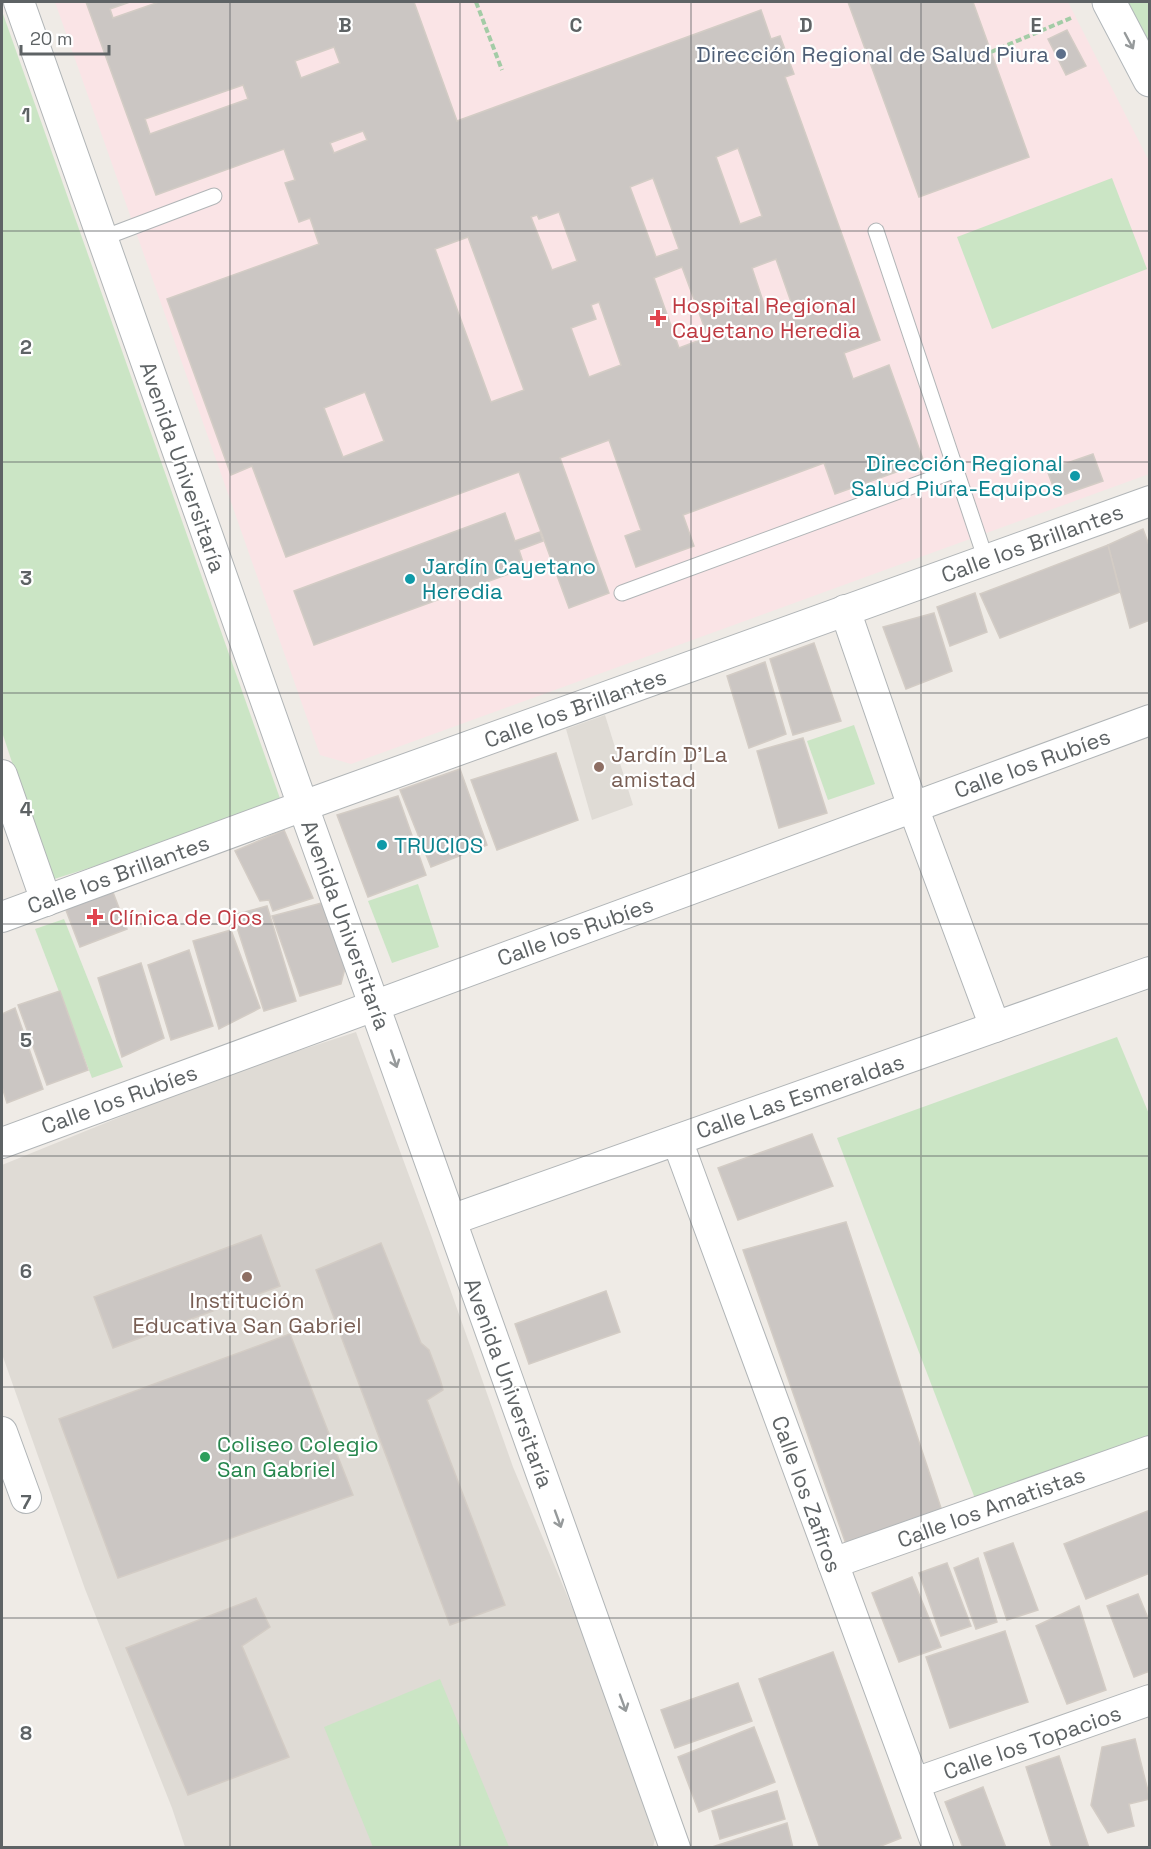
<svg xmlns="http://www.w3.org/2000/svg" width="1151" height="1849" viewBox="0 0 1151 1849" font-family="'Space Grotesk',sans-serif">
	<rect width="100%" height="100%" fill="#efebe6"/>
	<g fill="#dfdbd5">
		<polygon points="605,715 633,805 592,820 566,729"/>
		<polygon points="356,1032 431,1235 513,1467 577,1619 658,1827 653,1847 185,1847 172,1808 85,1589 2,1354 2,1165 221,1076"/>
	</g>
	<polygon fill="#fae4e6" points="55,2 1068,2 1149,161 1149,474 351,764 320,755"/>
	<g fill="#cbe5c5">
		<polygon points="1119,2 1149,2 1149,61"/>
		<polygon points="2,11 283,807 51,880 2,732"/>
		<polygon points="1112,178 1147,269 992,329 957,237"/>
		<polygon points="854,725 875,784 828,800 807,741"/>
		<polygon points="418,884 439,947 392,963 368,901"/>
		<polygon points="64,919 123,1067 92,1078 35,929"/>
		<polygon points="1117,1037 1149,1114 1149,1444 979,1509 837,1138"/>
		<polygon points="440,1679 509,1847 373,1847 324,1727"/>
	</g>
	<g fill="#cbc6c3" stroke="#d3ccc5" stroke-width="1.5" fill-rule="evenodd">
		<path d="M86 2H130L110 9 113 18 159 2H414L457 121 761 10 771 39 780 36 794 74 785 77 880 340 844 353 853 379 889 365 924 462 835 494 824 463 683 515 694 546 636 567 625 536 641 530 609 440 560 458 609 593 569 608 519 472 286 557 252 466 231 475 167 299 319 244 310 218 299 222 285 183 295 180 284 149 156 195ZM334 47 340 63 301 78 295 61ZM243 85 248 99 150 134 145 119ZM363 131 367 140 334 153 330 143ZM738 148 762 216 740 224 716 157ZM653 178 679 249 656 257 630 187ZM559 212 577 261 552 270 531 217 537 215 539 219ZM468 237 524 390 491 402 435 249ZM776 259 791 302 766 310 752 268ZM682 267 708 337 679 348 654 278ZM599 302 621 365 589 377 571 328 596 319 591 305ZM365 392 384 441 343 457 324 408Z"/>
		<polygon points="848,2 973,2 1029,157 919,197"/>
		<polygon points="1067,30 1086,66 1066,75 1048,39"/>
		<polygon points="1093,454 1103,481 1057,497 1047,470"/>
		<polygon points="505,513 515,541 540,532 543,541 519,550 525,568 314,645 294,591"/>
		<polygon points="1143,529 1150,548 1150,620 1130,628 1108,545"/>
		<polygon points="1108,545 1120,592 1000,638 980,594"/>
		<polygon points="975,593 987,632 950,646 937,607"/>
		<polygon points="934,613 952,671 906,689 883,627"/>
		<polygon points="814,643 841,721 793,735 770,659"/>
		<polygon points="765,662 786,734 749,748 727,676"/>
		<polygon points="803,738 827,813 779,828 757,751"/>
		<polygon points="556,753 578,820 497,850 471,780"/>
		<polygon points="460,769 487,845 431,867 400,790"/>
		<polygon points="398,796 426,875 368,897 337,815"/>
		<polygon points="284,830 313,898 273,911 269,900 260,901 235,851"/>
		<polygon points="111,887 127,929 80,947 64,905"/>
		<polygon points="322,903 345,968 341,984 300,996 272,916"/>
		<polygon points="267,906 296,1001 264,1011 233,915"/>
		<polygon points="231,930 260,1008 219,1029 193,941"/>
		<polygon points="189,950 213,1026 171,1040 148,965"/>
		<polygon points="141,963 164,1038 122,1057 98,978"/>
		<polygon points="60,991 88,1070 47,1085 18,1005"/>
		<polygon points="15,1008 43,1089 7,1103 2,1087 2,1014"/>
		<polygon points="812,1134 833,1186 738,1220 718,1168"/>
		<polygon points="846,1222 944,1517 847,1547 743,1250"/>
		<polygon points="261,1235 280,1286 113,1348 94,1297"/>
		<polygon points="381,1243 421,1343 429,1350 440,1379 443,1390 427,1400 505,1605 450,1625 316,1270"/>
		<polygon points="606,1291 620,1332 529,1364 515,1324"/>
		<polygon points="290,1334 353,1495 118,1578 59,1419"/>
		<polygon points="1150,1510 1150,1573 1086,1599 1064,1544"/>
		<polygon points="1013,1543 1038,1610 1007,1620 984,1553"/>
		<polygon points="978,1558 997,1622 976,1629 954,1568"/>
		<polygon points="947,1563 971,1626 941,1636 919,1573"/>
		<polygon points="912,1577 941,1647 899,1662 872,1593"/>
		<polygon points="1138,1594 1150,1623 1150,1671 1134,1677 1107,1606"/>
		<polygon points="256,1598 270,1627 242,1646 289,1757 188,1795 126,1648"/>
		<polygon points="1079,1606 1106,1690 1067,1704 1036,1626"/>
		<polygon points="1005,1631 1028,1702 950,1728 926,1657"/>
		<polygon points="833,1652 901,1838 876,1848 820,1848 759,1679"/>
		<polygon points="738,1683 752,1721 675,1748 661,1710"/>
		<polygon points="754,1727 775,1782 699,1812 678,1757"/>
		<polygon points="1135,1739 1150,1799 1129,1804 1134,1826 1108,1833 1091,1805 1102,1747"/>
		<polygon points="1059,1756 1089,1848 1052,1848 1026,1767"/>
		<polygon points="983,1787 1006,1848 963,1848 945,1802"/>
		<polygon points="777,1791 785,1819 720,1839 712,1811"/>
		<polygon points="787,1823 793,1848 709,1848"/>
	</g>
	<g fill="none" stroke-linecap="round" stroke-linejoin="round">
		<g stroke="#b1b5b7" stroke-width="17">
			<g id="service">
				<polyline points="876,231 986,560"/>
				<polyline points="103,238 214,196"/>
				<polyline points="622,593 956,470"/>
			</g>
		</g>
		<g stroke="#b1b5b7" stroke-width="32">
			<g id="minor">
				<polyline points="19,2 303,806 675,1848"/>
				<polyline points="845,610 913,807 995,1027"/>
				<polyline points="2,775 46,901"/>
				<polyline points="2,917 303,806 1150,501"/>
				<polyline points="677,1140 938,1848"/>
				<polyline points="2,1143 1150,720"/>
				<polyline points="451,1220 1150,972"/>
				<polyline points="2,1432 26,1498"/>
				<polyline points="833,1563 1150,1451"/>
				<polyline points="915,1783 1150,1700"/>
			</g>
		</g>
		<g stroke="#b2b7ba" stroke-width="35">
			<polyline id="secondary" points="1109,2 1150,80"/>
		</g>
		<g stroke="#a3cca6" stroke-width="4" stroke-dasharray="6 3" stroke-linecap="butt">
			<polyline points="476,2 502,70"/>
			<polyline points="991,52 1071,18"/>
		</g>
		<use href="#service" stroke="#fff" stroke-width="15"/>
		<use href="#minor" stroke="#fff" stroke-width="30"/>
		<use href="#secondary" stroke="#fff" stroke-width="33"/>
	</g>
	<defs><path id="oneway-shaft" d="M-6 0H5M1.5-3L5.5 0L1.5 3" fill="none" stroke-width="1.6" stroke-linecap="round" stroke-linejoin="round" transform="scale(1.5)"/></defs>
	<g stroke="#969a9b">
		<use href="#oneway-shaft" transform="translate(1129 41) rotate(62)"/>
		<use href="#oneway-shaft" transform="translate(394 1059) rotate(71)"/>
		<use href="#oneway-shaft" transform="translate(558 1519) rotate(70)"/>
		<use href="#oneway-shaft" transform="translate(623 1703) rotate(70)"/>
	</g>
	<path fill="none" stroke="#5e6365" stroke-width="1.5" stroke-opacity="0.55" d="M230 2V1848M460 2V1848M691 2V1848M921 2V1848M2 231H1150M2 462H1150M2 693H1150M2 924H1150M2 1156H1150M2 1387H1150M2 1618H1150"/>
	<circle fill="#5c6f8a" stroke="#fff" stroke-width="2" cx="1061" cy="54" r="6"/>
	<g fill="#e0444e" stroke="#fff" stroke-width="2">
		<path d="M655 309h6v6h6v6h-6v6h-6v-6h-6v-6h6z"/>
		<path d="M92 908h6v6h6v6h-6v6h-6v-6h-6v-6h6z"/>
	</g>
	<g fill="#0f9aa8" stroke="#fff" stroke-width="2">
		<circle cx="1075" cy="476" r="6"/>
		<circle cx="410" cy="579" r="6"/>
		<circle cx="382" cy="845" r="6"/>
	</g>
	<g fill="#8d6e63" stroke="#fff" stroke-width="2">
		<circle cx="599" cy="767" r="6"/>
		<circle cx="247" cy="1277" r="6"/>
	</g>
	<circle fill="#2e9e5b" stroke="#fff" stroke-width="2" cx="205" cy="1457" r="6"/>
	<g text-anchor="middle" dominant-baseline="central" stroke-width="4.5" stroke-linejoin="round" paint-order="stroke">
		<g font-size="22" fill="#4e5e75" stroke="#fff" text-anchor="end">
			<text x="1049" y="54">Dirección Regional de Salud Piura</text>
		</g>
		<g font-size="22" fill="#be3a42" stroke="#fff" text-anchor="start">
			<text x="672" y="305">Hospital Regional<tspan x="672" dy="25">Cayetano Heredia</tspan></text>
			<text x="109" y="917">Clínica de Ojos</text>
		</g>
		<g font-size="22" fill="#0d838f" stroke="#fff" text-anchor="start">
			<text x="1063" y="463" text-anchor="end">Dirección Regional<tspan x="1063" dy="25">Salud Piura-Equipos</tspan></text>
			<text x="422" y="566">Jardín Cayetano<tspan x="422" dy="25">Heredia</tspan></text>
			<text x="394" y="845">TRUCIOS</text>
		</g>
		<g font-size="22" fill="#5e6365" stroke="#fff">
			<text transform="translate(183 467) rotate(71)">Avenida Universitaría</text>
			<text transform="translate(1032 543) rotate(-20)">Calle los Brillantes</text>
			<text transform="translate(575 708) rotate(-20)">Calle los Brillantes</text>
			<text transform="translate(1032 763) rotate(-20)">Calle los Rubíes</text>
			<text transform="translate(118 874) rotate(-20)">Calle los Brillantes</text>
			<text transform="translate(346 925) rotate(70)">Avenida Universitaría</text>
			<text transform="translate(575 931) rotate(-20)">Calle los Rubíes</text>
			<text transform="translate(800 1096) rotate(-19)">Calle Las Esmeraldas</text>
			<text transform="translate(119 1099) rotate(-20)">Calle los Rubíes</text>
			<text transform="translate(509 1383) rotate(70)">Avenida Universitaría</text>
			<text transform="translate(807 1494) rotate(70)">Calle los Zafiros</text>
			<text transform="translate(991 1507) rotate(-20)">Calle los Amatistas</text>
			<text transform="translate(1032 1742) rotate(-19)">Calle los Topacios</text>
		</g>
		<g font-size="22" fill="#785e54" stroke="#fff" text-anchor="start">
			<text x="611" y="754">Jardín D'La<tspan x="611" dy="25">amistad</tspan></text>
			<text x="247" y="1300" text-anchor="middle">Institución<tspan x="247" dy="25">Educativa San Gabriel</tspan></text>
		</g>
		<g font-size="22" fill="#27864d" stroke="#fff" text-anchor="start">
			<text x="217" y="1444">Coliseo Colegio<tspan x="217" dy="25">San Gabriel</tspan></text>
		</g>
	</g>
	<g font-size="20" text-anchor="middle" font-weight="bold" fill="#5e6365" stroke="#fff" stroke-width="4.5" stroke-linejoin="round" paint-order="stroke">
		<text x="345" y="32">B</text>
		<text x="576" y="32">C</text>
		<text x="806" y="32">D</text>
		<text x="1036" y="32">E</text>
		<text x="26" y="122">1</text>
		<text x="26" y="354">2</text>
		<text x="26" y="585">3</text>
		<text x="26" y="816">4</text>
		<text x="26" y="1047">5</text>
		<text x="26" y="1278">6</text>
		<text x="26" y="1509">7</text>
		<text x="26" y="1740">8</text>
	</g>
	<rect width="1151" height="1849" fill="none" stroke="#5e6365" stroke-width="6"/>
	<path d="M21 45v9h88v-9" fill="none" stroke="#5e6365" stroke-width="3"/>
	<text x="30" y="45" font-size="18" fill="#5e6365" stroke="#ffffff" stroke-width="4.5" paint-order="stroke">20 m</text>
</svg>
